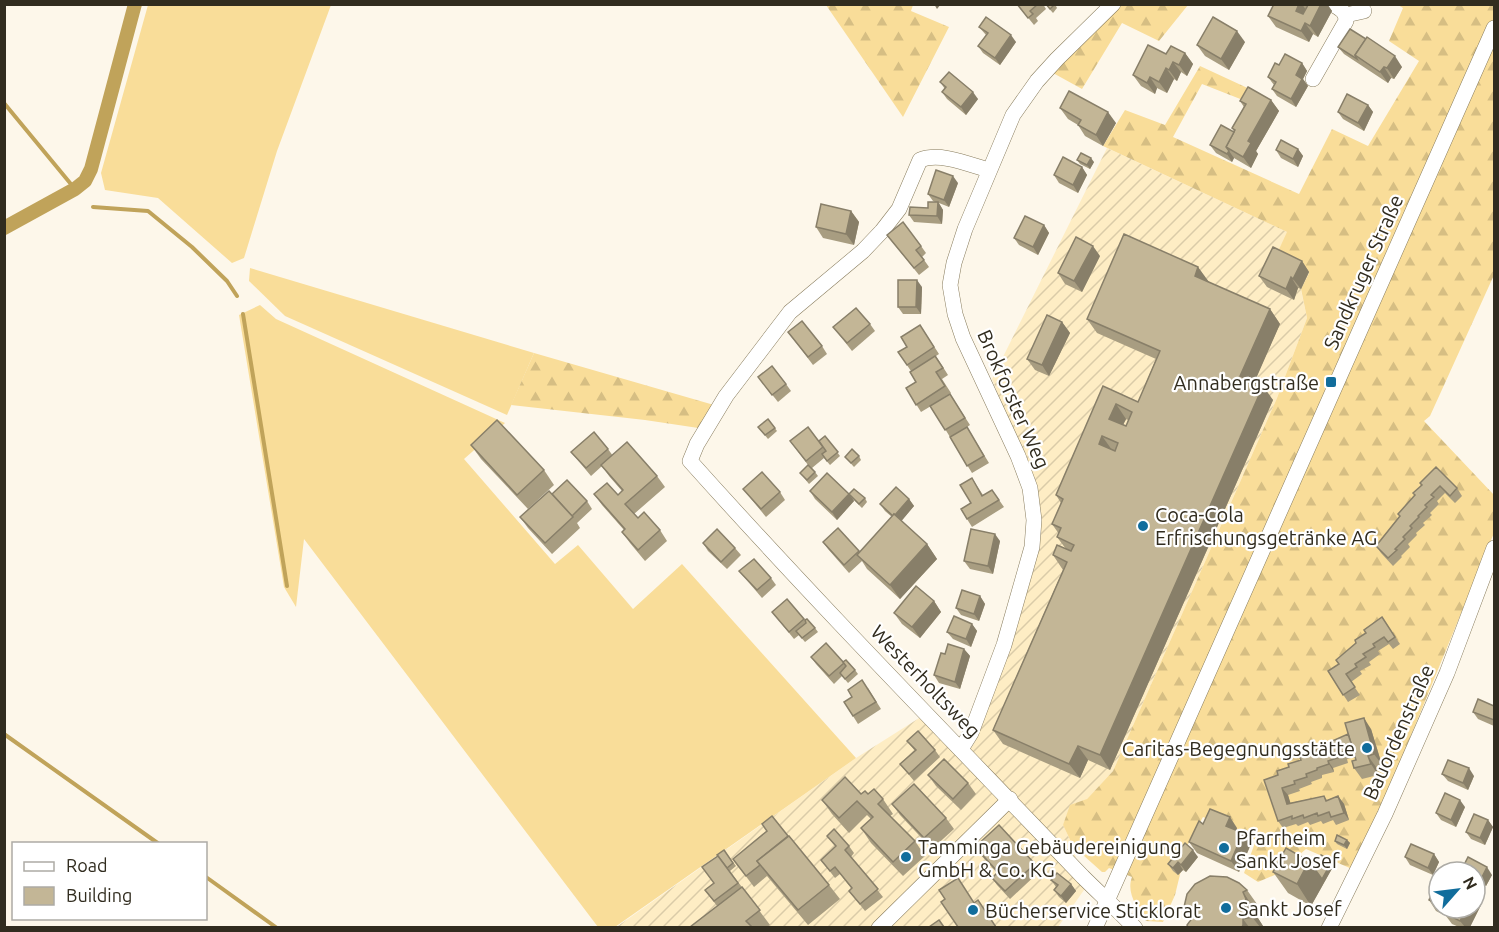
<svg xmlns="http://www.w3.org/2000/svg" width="1499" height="932" viewBox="0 0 1499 932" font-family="Ubuntu,sans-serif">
	<defs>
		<pattern id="industrial-furrows" width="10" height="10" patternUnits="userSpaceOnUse" patternTransform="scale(1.5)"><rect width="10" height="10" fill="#feedc4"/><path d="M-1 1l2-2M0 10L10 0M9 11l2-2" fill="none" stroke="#dacba8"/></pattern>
		<pattern id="forest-firs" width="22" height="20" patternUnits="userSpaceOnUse" patternTransform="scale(1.5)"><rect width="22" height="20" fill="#f9dd99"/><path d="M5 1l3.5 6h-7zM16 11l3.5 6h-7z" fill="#d6be83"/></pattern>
	</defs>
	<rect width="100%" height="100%" fill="#fdf7ea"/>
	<polygon fill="url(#industrial-furrows)" points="1107,148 1287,232 1309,272 1301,290 1307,318 1277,398 1113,771 1063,825 1073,846 1084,890 1058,927 615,928 856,758 924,715 966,756 975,742 1034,569 1039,527 1034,487 992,379"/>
	<g fill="#f9dd99">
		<polygon points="148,5 331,5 277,151 244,258 232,263 158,198 105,190 101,173"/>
		<polygon points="250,268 534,353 507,415 285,316 249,281"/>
		<polygon points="260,305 276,319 505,423 464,459 555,564 578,545 633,609 682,564 856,758 615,927 598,927 304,539 296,607 284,587 239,315"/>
	</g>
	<g fill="url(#forest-firs)">
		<polygon points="826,5 913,5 911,11 949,27 903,117"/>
		<polygon points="1122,5 1188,5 1159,41 1122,23 1082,89 1053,73"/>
		<path d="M1398 5H1494V275L1430 416 1424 421 1494 495V533L1380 811 1352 869 1306 849 1277 874 1258 882 1244 873 1256 840 1203 817 1187 846 1175 895 1163 922 1146 921C1137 907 1126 893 1132 877L1109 868 1105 872H1102L1073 846 1063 825 1070 805 1087 799 1113 771 1277 398 1307 318 1301 289 1309 273 1264 282 1287 232 1103 146 1125 110 1165 125 1200 66 1254 91 1248 102 1202 84 1173 137 1299 194 1332 129 1368 146 1419 61 1389 41 1403 8Z"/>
		<polygon points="534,353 714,405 705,429 645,420 511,405"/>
	</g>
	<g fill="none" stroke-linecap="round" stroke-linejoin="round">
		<g stroke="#c0a35a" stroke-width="4">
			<polyline points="4,103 75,189"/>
			<polyline points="93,207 148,211 192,247 227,281 237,296"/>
			<polyline points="243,314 287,586"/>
			<polyline points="4,734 159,844"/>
			<polyline points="206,877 277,928"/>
		</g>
		<polyline stroke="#c0a35a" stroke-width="14" points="4,228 75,189 85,181 91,169 135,4"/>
		<g stroke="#887c5d" stroke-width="16">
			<g id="minor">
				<polyline points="1346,15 1364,11"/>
				<path d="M1313 79 1346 21C1346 11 1340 9 1332 4"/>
				<path d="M988 170C968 164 940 152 920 160L899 209 882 231 863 251 790 312 726 396 697 444 690 461C817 603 951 739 1083 877 1100 894 1118 910 1135 928"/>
				<polyline points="961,749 971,733 1004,645 1032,547 1034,520 1030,488 1018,456 963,338 955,314 950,285 954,263 965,229 1013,115 1037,81 1057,59 1113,4"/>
				<polyline points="879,928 1010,799"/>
				<polyline points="1095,928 1494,28"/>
				<polyline points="1329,928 1385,814 1447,673 1494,548"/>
			</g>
		</g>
		<use href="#minor" stroke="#fff" stroke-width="15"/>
	</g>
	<g fill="#a89d81" fill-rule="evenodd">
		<polygon points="1017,4 1043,4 1046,9 1036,18 1038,21 1034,25"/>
		<polygon points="1045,4 1055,4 1057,8 1053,13"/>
		<polygon points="1274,4 1327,4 1332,11 1318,37 1313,34 1309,42 1276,27 1268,16"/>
		<polygon points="979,27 1016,42 1000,65 983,53 978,46 986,35"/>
		<polygon points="1245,42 1229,70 1205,56 1197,45"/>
		<polygon points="1338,47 1402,67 1394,79 1391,78 1388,83 1344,54"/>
		<polygon points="1185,53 1193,64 1187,76 1181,72 1177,81 1174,79 1167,93 1157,88 1155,94 1141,86 1133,75 1166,54"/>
		<polygon points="1302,63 1307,71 1303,79 1308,86 1296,107 1277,96 1272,89 1274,85 1268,77 1279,65"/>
		<polygon points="940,82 978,99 966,115 947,99 942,92 945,89"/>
		<polygon points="1271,100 1279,111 1256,151 1258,154 1251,168 1234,158 1232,162 1216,153 1210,145 1234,132 1232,128 1244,107 1240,101"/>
		<polygon points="1368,105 1373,112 1364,131 1343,119 1338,112"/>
		<polygon points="1060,108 1116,123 1103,146 1085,136 1078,125 1068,119"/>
		<polygon points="1298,149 1303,156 1298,167 1281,158 1276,150"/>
		<polygon points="1077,160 1094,162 1090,169 1080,164"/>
		<polygon points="1082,167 1087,175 1078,193 1059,183 1054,175"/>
		<polygon points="958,183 949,207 939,203 943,210 942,224 914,222 909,215 928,208 935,202 933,201 928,194"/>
		<polygon points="851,211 859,222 854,245 823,238 816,227"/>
		<polygon points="1044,225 1049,233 1038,255 1019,245 1014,238"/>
		<polygon points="887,235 921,246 926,253 922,257 929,267 919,275"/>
		<polygon points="1100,256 1082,292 1065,284 1058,273"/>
		<polygon points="1302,261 1309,272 1301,289 1298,288 1294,300 1267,287 1259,276"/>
		<path d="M1198 267 1208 282 1270 309 1280 324 1254 382 1273 400 1110 770 1088 760 1080 778 1003 744 993 730 1063 570 1053 555 1066 549 1057 537 1059 534 1052 524 1061 503 1056 495 1103 386 1138 402 1156 359 1097 333 1087 319ZM1126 419 1128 420 1126 426 1123 425Z"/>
		<polygon points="922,287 921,314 903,314 898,307"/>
		<polygon points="1062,322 1070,333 1049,376 1035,370 1027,359"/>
		<polygon points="870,324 875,331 852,351 833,327"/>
		<polygon points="920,325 939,354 936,356 948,375 942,379 951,393 941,399 950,394 970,425 967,427 989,463 972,473 931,406 921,412 906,388 916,382 911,371 898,352 907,347"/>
		<polygon points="788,332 822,346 827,354 813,365"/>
		<polygon points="758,377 786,384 791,391 778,402"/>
		<polygon points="768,419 777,431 768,439 758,427"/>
		<polygon points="825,436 840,456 830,465 824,458 812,468 818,476 809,484 800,473 808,465 790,441 819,441"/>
		<polygon points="471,445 544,470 554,485 528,509 481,459"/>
		<polygon points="608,449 613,456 657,476 665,487 634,514 638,518 660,530 667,541 645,561 630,543 622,532 624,530 602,505 594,494 618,495 622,491 609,476 602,466 591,476 571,452"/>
		<polygon points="859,456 861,460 854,467 845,457"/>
		<polygon points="972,478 983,495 992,490 1004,507 972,527 967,519 971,503"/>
		<polygon points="1420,483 1457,488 1462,496 1455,503 1445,493 1437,501 1439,504 1430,513 1432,515 1423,523 1425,525 1416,533 1417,535 1408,544 1410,547 1401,556 1402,557 1393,566 1381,553 1376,546 1400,516 1421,485"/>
		<polygon points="743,489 780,492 785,500 766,517"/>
		<polygon points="810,491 849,494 865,498 867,502 862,508 853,499 854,501 837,520 815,499"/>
		<polygon points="552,494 587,501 592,509 577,523 580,528 552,554 528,528 520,517"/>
		<polygon points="909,499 914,506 901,521 927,544 937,559 900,599 867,569 862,561 849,573 828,549 823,542 838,528 860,552 892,517 885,511 880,504"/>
		<polygon points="1000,541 993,574 970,569 964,561"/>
		<polygon points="703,543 735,548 741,555 727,569 708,551"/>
		<polygon points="739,571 771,578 776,585 762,598"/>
		<polygon points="980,596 985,604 979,621 961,615 956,608"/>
		<polygon points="787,599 805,620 815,628 818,632 805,642 799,635 794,639 772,612"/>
		<polygon points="934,601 941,612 920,638 902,624 894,613"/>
		<polygon points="1382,617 1400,644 1393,649 1389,644 1378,651 1380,654 1369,662 1371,665 1360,671 1362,674 1351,682 1360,695 1348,702 1328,671 1339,664 1356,643"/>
		<polygon points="972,624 977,631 971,647 953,639 947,632"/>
		<polygon points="964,649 970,656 960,689 939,683 934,675 945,654"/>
		<polygon points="811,657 843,662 855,670 858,674 848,683 842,676 834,684 816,664"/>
		<polygon points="868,688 881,709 858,724 853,716 852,697"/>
		<polygon points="1494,706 1494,726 1478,719 1473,712"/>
		<polygon points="1371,729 1382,765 1376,767 1378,775 1362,779 1354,768 1356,760 1355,757 1347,759 1348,763 1333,768 1334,772 1322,775 1322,778 1311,782 1312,784 1299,789 1300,791 1288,795 1290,803 1324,796 1327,800 1338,796 1344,804 1349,820 1336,825 1333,820 1323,824 1321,821 1310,825 1308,822 1298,826 1296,824 1283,828 1278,821 1278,775 1289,767 1324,747"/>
		<polygon points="907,741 935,750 940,757 914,781 900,764 915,751"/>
		<polygon points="1442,774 1474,776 1468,790 1448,781"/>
		<polygon points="928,775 968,783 976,794 961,810 936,786"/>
		<polygon points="861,794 868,794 883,799 893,814 890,816 915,841 925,856 903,876 871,843 861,828 871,819 867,815 849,833 832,814 822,800"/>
		<polygon points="892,804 946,818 954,829 932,849 900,815"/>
		<polygon points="1465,807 1456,827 1441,820 1436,813"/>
		<polygon points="1488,820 1493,827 1485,845 1471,839 1466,832"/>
		<polygon points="762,824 829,885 840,899 808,925 767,876 754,887 733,859 767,831"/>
		<polygon points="1203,824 1237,828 1237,830 1243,833 1251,844 1239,872 1197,853 1189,842"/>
		<polygon points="827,836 849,846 854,853 851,857 883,897 865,911 849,891 852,889 840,874 835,878 821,860 836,847"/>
		<polygon points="1347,840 1350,843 1347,849 1337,844 1335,841"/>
		<polygon points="975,847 1035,864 1040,871 1010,899 997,885 992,878 997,873 980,854"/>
		<polygon points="724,850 736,866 730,871 770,925 767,927 690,927 717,906 705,890 714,883 718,856"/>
		<polygon points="1434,854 1439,862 1433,875 1410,865 1405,857"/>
		<polygon points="1198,857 1186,872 1183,870 1178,875 1173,871 1168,864"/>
		<polygon points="1309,861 1314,868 1332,861 1334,865 1311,906 1288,893 1273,872"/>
		<polygon points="1462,869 1492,875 1486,886 1475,880 1475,872 1464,872"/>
		<polygon points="1439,879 1439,908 1475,908 1481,905 1470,927 1459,927 1452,924 1446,916 1436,911 1429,900"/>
		<polygon points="1051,880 1071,884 1076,891 1066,903 1059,897 1054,890 1056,887"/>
		<polygon points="1247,890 1257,904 1253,907 1256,913 1256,915 1263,926 1263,927 1188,927 1192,919 1184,907"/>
	</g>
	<g fill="#887f69">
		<polygon points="934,4 941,4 937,9"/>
		<polygon points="1299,4 1302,4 1308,13 1303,22 1296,11"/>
		<polygon points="1321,4 1327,4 1332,11 1318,37 1310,26"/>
		<polygon points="1305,23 1313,34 1309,42 1301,31"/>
		<polygon points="1237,31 1245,42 1229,70 1221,59"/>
		<polygon points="1011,35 1016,42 1000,65 995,58"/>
		<polygon points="1185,53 1193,64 1187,76 1179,65"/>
		<polygon points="1395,56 1402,67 1394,79 1387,68"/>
		<polygon points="1173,62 1181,72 1177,81 1169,70"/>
		<polygon points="1302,63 1307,71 1303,79 1308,86 1296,107 1291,99 1296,75"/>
		<polygon points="1384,67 1391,78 1388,83 1380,72"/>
		<polygon points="1166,68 1174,79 1167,93 1159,82"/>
		<polygon points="1150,77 1157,88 1155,94 1147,83"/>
		<polygon points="973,92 978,99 966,115 961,107"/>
		<polygon points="1271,100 1279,111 1256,151 1258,154 1251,168 1243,157 1248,141"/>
		<polygon points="1368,105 1373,112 1364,131 1358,123"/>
		<polygon points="1108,112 1116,123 1103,146 1096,135"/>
		<polygon points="1298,149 1303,156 1298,167 1293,159"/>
		<polygon points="1229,151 1234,158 1232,162 1227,154"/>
		<polygon points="1091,158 1094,162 1090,169 1087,165"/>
		<polygon points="1082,167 1087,175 1078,193 1073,185"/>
		<polygon points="953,176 958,183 949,207 944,200"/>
		<polygon points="938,202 943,210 942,224 937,216"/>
		<polygon points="851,211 859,222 854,245 846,234"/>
		<polygon points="1044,225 1049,233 1038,255 1033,247"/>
		<polygon points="1093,246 1100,256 1082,292 1074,281"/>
		<polygon points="1302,261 1309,272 1301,289 1293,279"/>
		<polygon points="1198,267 1209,282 1205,290 1195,276"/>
		<polygon points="1291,277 1298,288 1294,300 1286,289"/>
		<polygon points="917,280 922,287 921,314 916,307"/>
		<polygon points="1270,309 1280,324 1251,390 1240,376"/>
		<polygon points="1062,322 1070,333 1049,376 1042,365"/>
		<polygon points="1263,386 1273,400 1110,770 1100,755"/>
		<polygon points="1116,404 1126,419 1119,433 1109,419"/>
		<polygon points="1102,436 1112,450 1099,444"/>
		<polygon points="849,494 854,501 837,520 832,512"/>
		<polygon points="909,499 914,506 899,524 894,516"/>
		<polygon points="995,534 1000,541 993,574 988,566"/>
		<polygon points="927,544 937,559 900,599 890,585"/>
		<polygon points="980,596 985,604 979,621 974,614"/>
		<polygon points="934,601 941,612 920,638 912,627"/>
		<polygon points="972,624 977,631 971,647 966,639"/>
		<polygon points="964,649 970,656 960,689 955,682"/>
		<polygon points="1364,718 1371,729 1382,765 1374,754"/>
		<polygon points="1078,746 1088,760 1080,778 1069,764"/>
		<polygon points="1368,756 1376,767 1378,775 1371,764"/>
		<polygon points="1328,761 1333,768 1334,772 1329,764"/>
		<polygon points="1469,768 1474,776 1468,790 1463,783"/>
		<polygon points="1282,788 1288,795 1293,811 1287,804"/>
		<polygon points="1338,796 1344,804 1349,820 1344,813"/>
		<polygon points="1460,800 1465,807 1456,827 1451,820"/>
		<polygon points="1230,817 1237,828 1234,837 1226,826"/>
		<polygon points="1488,820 1493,827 1485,845 1480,838"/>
		<polygon points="1243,833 1251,844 1239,872 1231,861"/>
		<polygon points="1347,840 1350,843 1347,849 1344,845"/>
		<polygon points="1193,850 1198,857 1186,872 1181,865"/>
		<polygon points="1434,854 1439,862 1433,875 1428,868"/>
		<polygon points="1309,861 1322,879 1332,861 1334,865 1311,906 1297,884"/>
		<polygon points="1178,862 1183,870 1178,875 1173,868"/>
		<polygon points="1487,867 1492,875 1486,886 1481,879"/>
		<polygon points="1071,884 1076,891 1066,903 1061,896"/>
		<polygon points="1243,892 1253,907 1256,913 1256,915 1263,926 1263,927 1260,927 1244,907"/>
		<polygon points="1475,897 1481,905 1470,927 1465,927 1460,921 1466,908 1475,908"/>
		<polygon points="1243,919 1249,927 1242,927"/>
	</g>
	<g fill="#c3b696" stroke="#887f69" stroke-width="1.5" fill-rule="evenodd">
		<polygon points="1017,4 1038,4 1030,11 1033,14 1028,18"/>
		<polygon points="1046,4 1055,4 1050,9"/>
		<polygon points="1274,4 1299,4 1296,11 1303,14 1308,5 1306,4 1321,4 1310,26 1305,23 1301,31 1268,16"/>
		<polygon points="986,17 1011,35 995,58 978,46 988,33 979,27"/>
		<polygon points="1213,17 1237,31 1221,59 1197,45"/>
		<polygon points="1350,29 1366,39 1355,55 1357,59 1338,47"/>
		<polygon points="1367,37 1395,56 1387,68 1384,67 1380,72 1355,55"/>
		<polygon points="1148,45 1166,54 1171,46 1185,53 1179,65 1173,62 1169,70 1166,68 1159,82 1150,77 1147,83 1133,75"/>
		<polygon points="1285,54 1302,63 1296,75 1302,79 1291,99 1272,89 1276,82 1268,77 1275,63 1279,65"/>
		<polygon points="949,72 973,92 961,107 942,92 946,87 940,82"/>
		<polygon points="1248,87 1271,100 1248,141 1251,143 1243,157 1226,147 1235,130 1232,128 1246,104 1240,101"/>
		<polygon points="1069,91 1108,112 1096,135 1078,125 1081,120 1060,108"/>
		<polygon points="1347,94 1368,105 1358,123 1338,112"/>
		<polygon points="1221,125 1234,132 1226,147 1229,151 1227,154 1210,145"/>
		<polygon points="1281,140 1298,149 1293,159 1276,150"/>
		<polygon points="1081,153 1091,158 1087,165 1077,160"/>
		<polygon points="1063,157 1082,167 1073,185 1054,175"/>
		<polygon points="936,170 953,176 944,200 928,194"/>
		<polygon points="928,202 938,202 937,216 909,215 910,207 928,208"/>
		<polygon points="821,204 851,211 846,234 816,227"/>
		<polygon points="1025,216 1044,225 1033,247 1014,238"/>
		<polygon points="903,222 921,246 916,250 924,260 914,268 887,235"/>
		<path d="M1124 234 1198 267 1195 276 1270 309 1240 376 1263 386 1100 755 1078 746 1069 764 993 730 1067 562 1053 555 1057 545 1071 551 1074 545 1057 537 1061 528 1052 524 1063 499 1056 495 1103 386 1138 402 1160 351 1087 319ZM1116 404 1132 412 1126 426 1109 419ZM1102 436 1118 443 1115 451 1099 444Z"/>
		<polygon points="1076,237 1093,246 1074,281 1058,273"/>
		<polygon points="1273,247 1302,261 1293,279 1291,277 1286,289 1259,276"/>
		<polygon points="898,280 917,280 916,307 898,307"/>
		<polygon points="856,308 870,324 847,343 833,327"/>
		<polygon points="1047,315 1062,322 1042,365 1027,359"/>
		<polygon points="802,321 822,346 808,357 788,332"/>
		<polygon points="920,325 934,347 907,365 898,352 907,347 901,337"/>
		<polygon points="935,356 943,368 936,372 945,386 916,405 906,388 916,382 910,372"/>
		<polygon points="772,366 786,384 772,395 758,377"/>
		<polygon points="950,394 965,418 945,430 930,406"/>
		<polygon points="768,419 775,428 765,435 758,427"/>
		<polygon points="497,420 544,470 517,495 471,445"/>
		<polygon points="808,427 823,447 806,461 790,441"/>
		<polygon points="967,427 984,456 967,466 950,437"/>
		<polygon points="594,432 608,449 586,468 571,452"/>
		<polygon points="825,436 838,452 827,461 822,454 826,451 819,441"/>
		<polygon points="627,442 657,476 625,504 638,518 644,512 660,530 638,550 622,532 625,529 594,494 607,483 618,495 623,490 601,465"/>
		<polygon points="852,449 859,456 851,463 845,457"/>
		<polygon points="808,465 815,472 807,480 800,473"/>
		<polygon points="1436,467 1457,488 1450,496 1440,486 1431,495 1434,497 1425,505 1427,507 1418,516 1419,517 1410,526 1412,528 1403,537 1405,539 1395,549 1397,550 1388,558 1376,546 1400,516 1398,514 1415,495 1413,493 1422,485 1420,483"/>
		<polygon points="762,472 780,492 761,509 743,489"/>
		<polygon points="827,473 849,494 832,512 810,491"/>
		<polygon points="972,478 982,496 992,490 999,500 967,519 961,509 971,503 960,485"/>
		<polygon points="567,480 587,501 572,516 552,494"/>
		<polygon points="896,487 909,499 895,515 894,514 893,516 880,504"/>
		<polygon points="854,489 865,498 859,504 849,494"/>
		<polygon points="549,491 573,517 545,543 520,517"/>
		<polygon points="894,514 927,544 890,585 857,555"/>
		<polygon points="838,528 859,551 844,565 823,542"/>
		<polygon points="717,529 735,548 721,562 703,543"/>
		<polygon points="971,529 995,534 988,566 964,561"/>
		<polygon points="754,559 771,578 757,590 739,571"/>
		<polygon points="916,586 934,601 912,627 894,613"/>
		<polygon points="962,590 980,596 974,614 956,608"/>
		<polygon points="787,599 804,619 789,632 772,612"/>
		<polygon points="954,616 972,624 966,639 947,632"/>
		<polygon points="1382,617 1395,637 1388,642 1384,637 1373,644 1375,647 1363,654 1366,657 1355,664 1357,667 1346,674 1355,687 1343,695 1328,671 1339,664 1336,660 1356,643 1355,640 1366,633 1364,630"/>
		<polygon points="807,619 815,628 802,638 796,631 806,623 805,620"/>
		<polygon points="826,643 844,663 829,676 811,657"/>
		<polygon points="948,644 964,649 955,682 934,675 941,653 945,654"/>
		<polygon points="846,660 855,670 845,679 840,673 846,666 843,662"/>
		<polygon points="862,680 876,702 853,716 844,702 852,697 848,690"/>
		<polygon points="1478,699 1494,706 1494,720 1473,712"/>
		<polygon points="1364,718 1374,754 1368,756 1371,764 1354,768 1352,761 1356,760 1345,723"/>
		<polygon points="918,731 935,750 909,774 900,764 916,750 907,741"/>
		<polygon points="1348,734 1353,749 1342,752 1343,756 1328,761 1329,764 1317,768 1317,770 1306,774 1307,777 1294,781 1295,784 1282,788 1287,804 1324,796 1326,801 1338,796 1344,813 1331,817 1329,812 1318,816 1317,813 1304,818 1303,815 1292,819 1292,816 1278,821 1264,780 1278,775 1277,771 1289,767 1288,764 1301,760 1300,758 1312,754 1311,752 1324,747 1323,745"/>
		<polygon points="944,759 968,783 953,799 928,775"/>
		<polygon points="1448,760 1469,768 1463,783 1442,774"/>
		<polygon points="845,777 861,794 865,791 868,794 874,789 883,799 878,804 915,841 893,862 861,828 873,817 857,801 839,818 822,800"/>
		<polygon points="914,784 946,818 924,838 892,804"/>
		<polygon points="1445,793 1460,800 1451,820 1436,813"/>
		<polygon points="1210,809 1230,817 1226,826 1243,833 1231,861 1189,842 1199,821 1203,824"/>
		<polygon points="1474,814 1488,820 1480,838 1466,832"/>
		<polygon points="772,816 788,836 757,861 760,865 746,876 733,859 767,831 762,824"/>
		<polygon points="999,825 1035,864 1005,891 992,878 998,872 975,847"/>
		<polygon points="834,829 849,846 845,850 878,889 860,904 849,891 852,888 835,867 830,871 821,860 836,846 827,836"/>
		<polygon points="1337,835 1347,840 1344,845 1335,841"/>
		<polygon points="789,836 829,885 798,910 757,861"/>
		<polygon points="1185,843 1193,850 1181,865 1178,862 1173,868 1168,864"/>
		<polygon points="1411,844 1434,854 1428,868 1405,857"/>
		<polygon points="1286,848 1309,861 1297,884 1273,872"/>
		<polygon points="724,850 733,863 727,868 717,855"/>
		<polygon points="1321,855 1332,861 1322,879 1314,868"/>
		<polygon points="718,856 738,883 714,901 705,890 714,883 702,867"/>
		<polygon points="1468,857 1487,867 1481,879 1475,876 1475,872 1468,872 1462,869"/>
		<polygon points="1057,873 1071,884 1061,896 1054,890 1058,885 1051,880"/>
		<polygon points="1210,876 1227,877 1239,883 1247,890 1243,892 1246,899 1244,907 1253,912 1253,917 1243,919 1243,925 1242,927 1188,927 1187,925 1193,917 1188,907 1184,907 1187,894 1195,884"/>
		<polygon points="958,878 974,903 978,900 996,927 958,927 941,902 945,899 939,890"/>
		<polygon points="1439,879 1439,905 1429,900"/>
		<polygon points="742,887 760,910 746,921 752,927 690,927"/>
		<polygon points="1445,908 1466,908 1460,921 1444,913 1446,909"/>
		<polygon points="939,920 944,927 929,927"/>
	</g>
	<g fill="#116d9c" stroke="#fff" stroke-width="2">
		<rect x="1325" y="376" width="12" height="12" rx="3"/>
		<circle cx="1143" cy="526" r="6"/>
		<circle cx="1367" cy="748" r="6"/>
		<circle cx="1224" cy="848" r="6"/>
		<circle cx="906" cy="857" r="6"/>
		<circle cx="1226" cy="908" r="6"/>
		<circle cx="973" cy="910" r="6"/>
	</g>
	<g text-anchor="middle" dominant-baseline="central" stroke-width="4.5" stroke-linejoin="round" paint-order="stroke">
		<g font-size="20" fill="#312c1f" stroke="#fff">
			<text transform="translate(1363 272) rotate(-66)">Sandkruger Straße</text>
			<text transform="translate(1014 399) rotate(66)">Brokforster Weg</text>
			<text transform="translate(926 681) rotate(46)">Westerholtsweg</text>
			<text transform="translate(1398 732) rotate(-66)">Bauordenstraße</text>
		</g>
		<g font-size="20" fill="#312c1f" stroke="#fff" text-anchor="start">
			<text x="1319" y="382" text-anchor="end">Annabergstraße</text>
			<text x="1155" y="514">Coca-Cola<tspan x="1155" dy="23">Erfrischungsgetränke AG</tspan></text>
			<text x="1355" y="748" text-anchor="end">Caritas-Begegnungsstätte</text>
			<text x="1236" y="837">Pfarrheim<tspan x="1236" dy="23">Sankt Josef</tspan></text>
			<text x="918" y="846">Tamminga Gebäudereinigung<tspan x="918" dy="23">GmbH &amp; Co. KG</tspan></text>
			<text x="1238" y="908">Sankt Josef</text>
			<text x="985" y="910">Bücherservice Sticklorat</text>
		</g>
	</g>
	<rect width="1499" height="932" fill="none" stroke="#312c1f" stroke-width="12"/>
	<rect x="12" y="842" width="195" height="78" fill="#ffffff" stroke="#adaba5" stroke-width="1.5"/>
	<rect x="24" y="862" width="30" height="9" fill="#ffffff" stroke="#adaba5" stroke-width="1.5"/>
	<text x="66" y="872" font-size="18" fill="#312c1f">Road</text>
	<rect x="24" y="887" width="30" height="18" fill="#c3b696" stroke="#adaba5" stroke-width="1.5"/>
	<text x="66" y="902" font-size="18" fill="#312c1f">Building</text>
	<g transform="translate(1457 890) rotate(62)"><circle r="28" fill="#ffffff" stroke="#adaba5" stroke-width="1.5"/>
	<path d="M0-4.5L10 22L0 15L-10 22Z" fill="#116d9c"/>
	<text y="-9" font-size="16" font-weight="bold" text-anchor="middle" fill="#312c1f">N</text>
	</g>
</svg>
